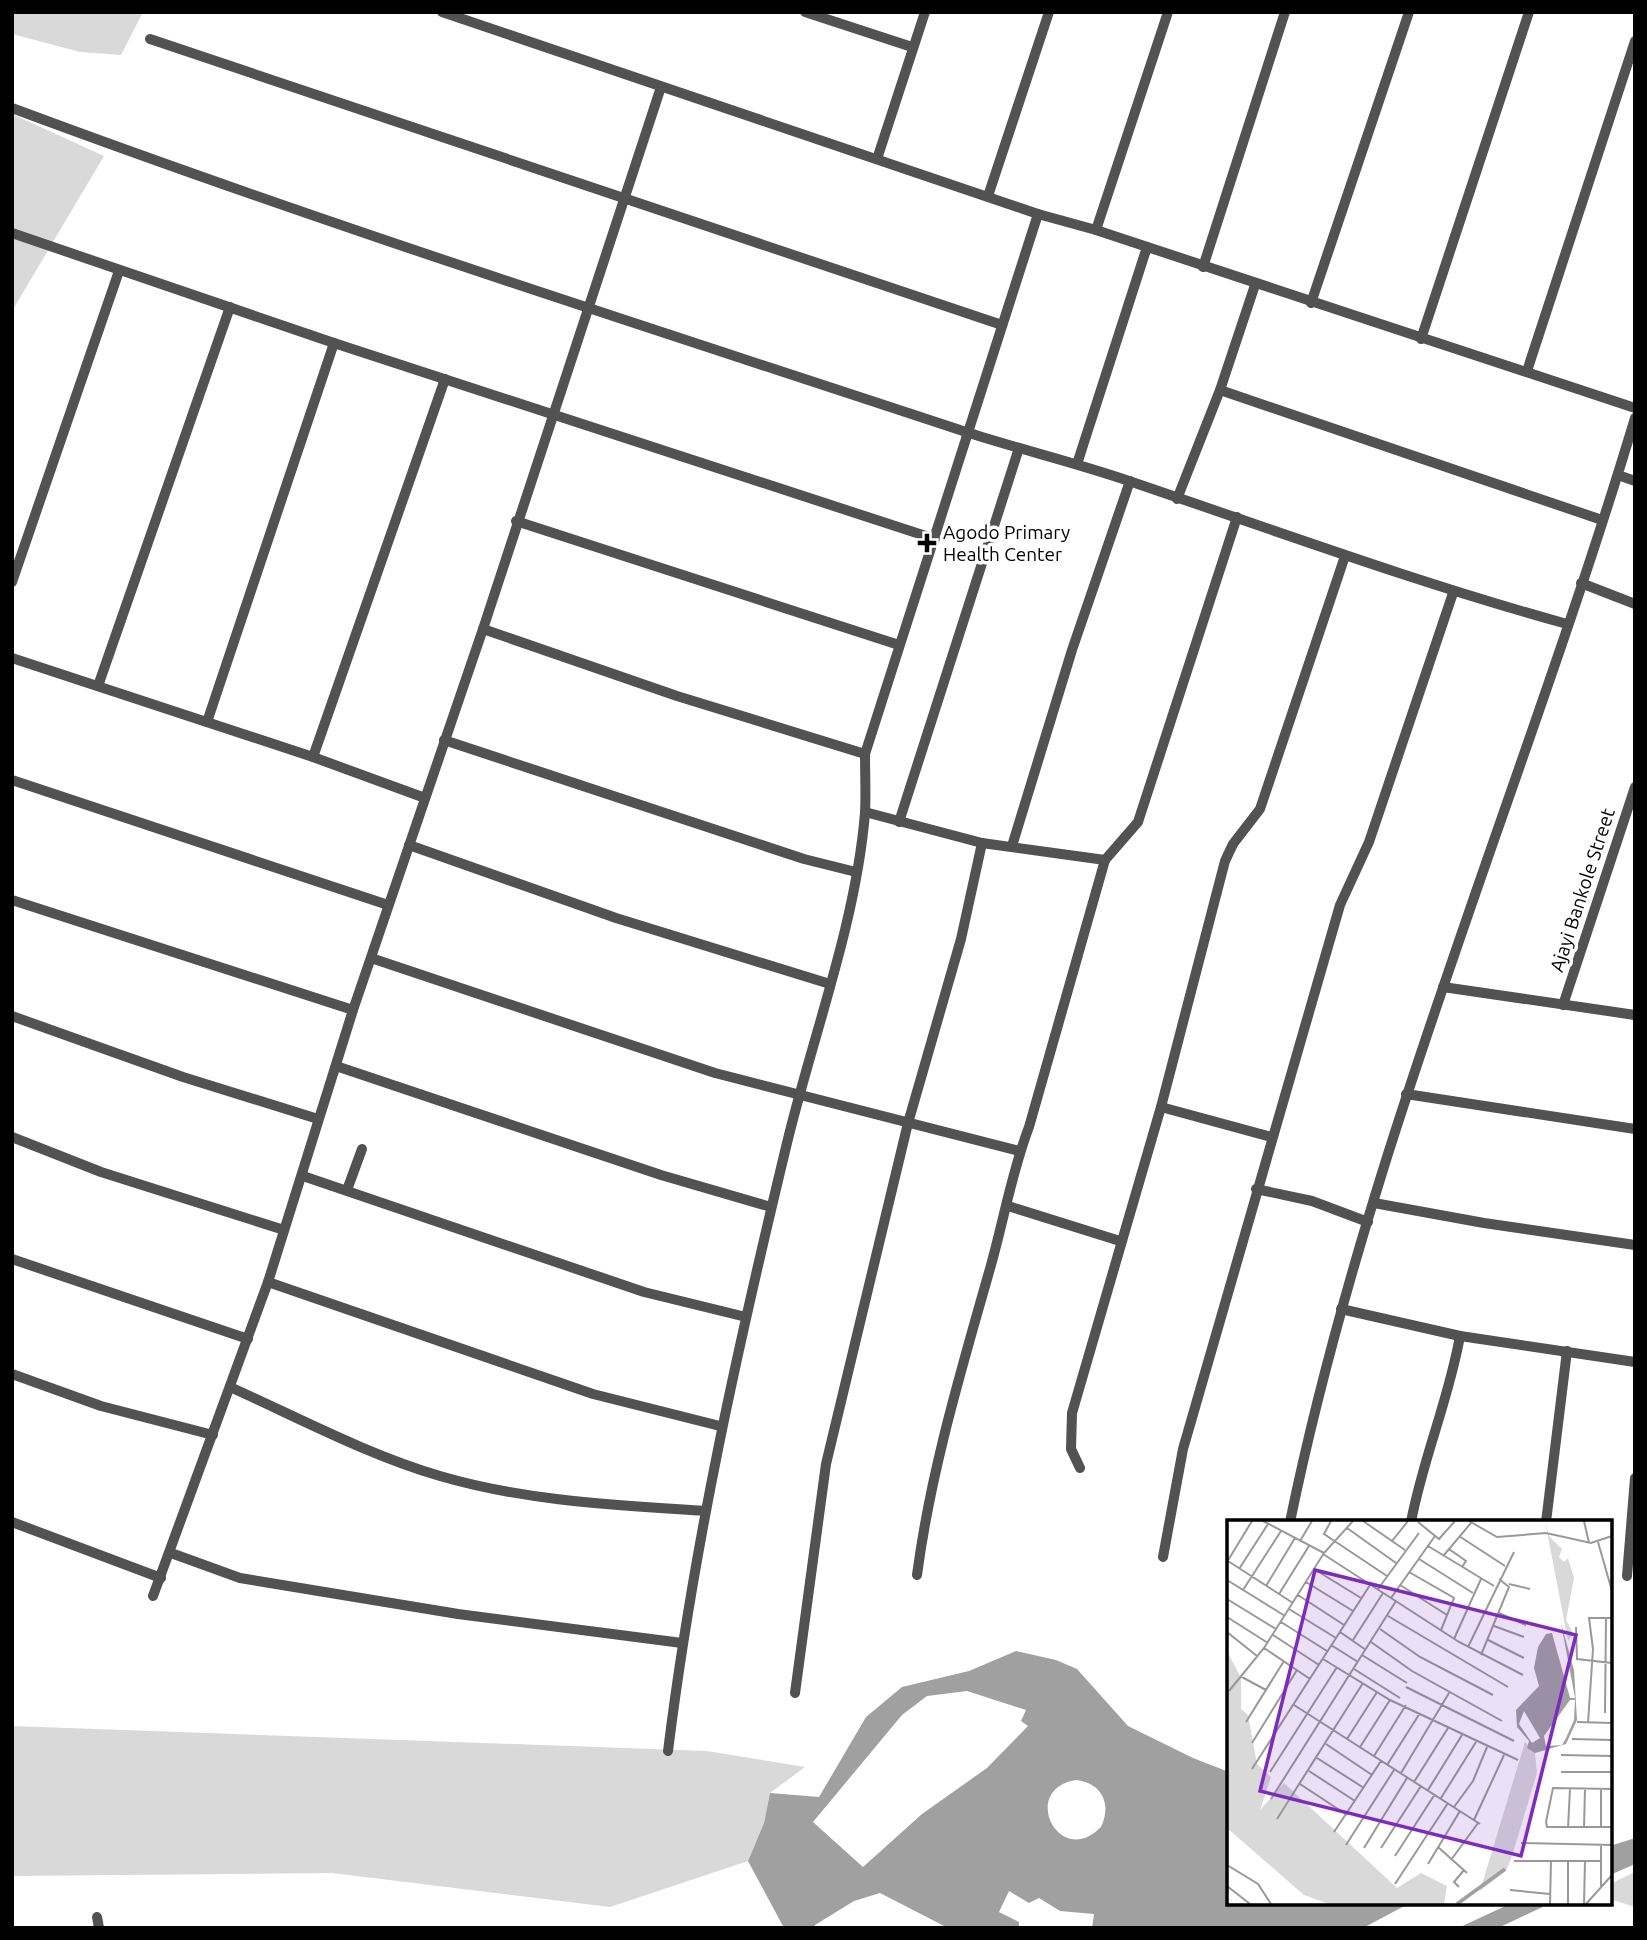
<svg xmlns="http://www.w3.org/2000/svg" width="1647" height="1940" viewBox="0 0 1647 1940" font-family="Ubuntu,sans-serif">
	<rect width="100%" height="100%" fill="#fff"/>
	<g fill="#d9d9d9">
		<polygon points="12,12 143,12 121,55 80,52 12,34"/>
		<polygon points="12,114 104,156 12,311"/>
		<polygon points="12,1726 707,1751 805,1767 770,1793 764,1823 748,1861 610,1907 332,1873 12,1876"/>
		<polygon points="1635,1872 1635,1907 1610,1899 1610,1884"/>
	</g>
	<g fill="#a0a0a0" fill-rule="evenodd">
		<path d="M1016 1651 1056 1660 1077 1669 1128 1726 1193 1758 1229 1772V1903H1410L1363 1928H1092L1094 1914 1060 1911 1039 1898 1029 1903 1009 1891 999 1912 1019 1922V1928H948L880 1893 854 1901 815 1925V1928H784L748 1861 764 1823 770 1793 819 1797 866 1717 902 1687 969 1671ZM967 1691 1026 1710 1021 1721 1028 1726 987 1768 922 1814 863 1867 813 1822 902 1715 927 1696ZM1076 1780C1102 1783 1112 1804 1101 1827 1059 1870 1019 1789 1076 1780Z"/>
		<polygon points="1635,1838 1635,1864 1610,1875 1610,1846"/>
		<polygon points="1512,1903 1551,1903 1498,1928 1458,1928"/>
	</g>
	<g fill="none" stroke-linecap="round" stroke-linejoin="round">
		<g stroke="#525252" stroke-width="10">
			<polyline points="442,12 1038,214 1096,230 1635,408"/>
			<polyline points="805,12 912,47"/>
			<polyline points="150,39 1002,325"/>
			<path d="M12 108C326 225 645 326 963 431 1018 449 1074 462 1129 481 1274 530 1418 583 1567 624"/>
			<polyline points="877,159 925,12"/>
			<polyline points="988,196 1049,12"/>
			<polyline points="1096,230 1168,12"/>
			<polyline points="12,233 334,343 935,539"/>
			<polyline points="1203,267 1285,12"/>
			<polyline points="1311,303 1409,12"/>
			<polyline points="1421,339 1529,12"/>
			<polyline points="1527,371 1635,41"/>
			<polyline points="1220,390 1602,520"/>
			<polyline points="1077,464 1147,247"/>
			<polyline points="1618,475 1635,481"/>
			<polyline points="1177,499 1220,390 1255,285"/>
			<polyline points="516,521 899,645"/>
			<polyline points="12,582 119,271"/>
			<polyline points="1581,583 1635,604"/>
			<polyline points="483,629 677,696 865,754"/>
			<polyline points="12,658 313,757 425,798"/>
			<polyline points="98,686 230,307"/>
			<polyline points="207,722 334,343"/>
			<polyline points="444,740 804,859 856,872"/>
			<polyline points="313,757 445,379"/>
			<polyline points="12,780 388,905"/>
			<polyline points="865,812 982,843 1105,860"/>
			<polyline points="899,822 1019,448"/>
			<polyline points="409,845 616,918 830,984"/>
			<polyline points="1012,846 1072,650 1130,481"/>
			<polyline points="12,900 353,1010"/>
			<polyline points="371,958 715,1073 1019,1151"/>
			<polyline points="1443,987 1635,1015"/>
			<polyline points="1563,1005 1635,787"/>
			<polyline points="12,1016 183,1077 318,1119"/>
			<polyline points="336,1066 661,1175 771,1207"/>
			<polyline points="1406,1094 1635,1129"/>
			<polyline points="1161,1107 1271,1137"/>
			<polyline points="12,1137 101,1172 284,1230"/>
			<polyline points="303,1176 644,1292 746,1317"/>
			<polyline points="1256,1189 1312,1201 1368,1222"/>
			<polyline points="347,1190 362,1149"/>
			<polyline points="1374,1203 1484,1223 1635,1245"/>
			<polyline points="1008,1206 1120,1241"/>
			<polyline points="12,1259 248,1339"/>
			<polyline points="268,1282 593,1394 720,1426"/>
			<polyline points="1341,1309 1460,1336 1635,1362"/>
			<polyline points="12,1374 101,1406 213,1435"/>
			<path d="M230 1387C299 1418 368 1455 440 1476 525 1501 616 1505 704 1511"/>
			<polyline points="1080,1468 1071,1449 1072,1413 1161,1107 1225,861 1233,844 1260,809 1345,556"/>
			<polyline points="12,1522 161,1578"/>
			<path d="M1290 1522C1368 1143 1524 787 1635 418"/>
			<path d="M1411 1522C1423 1458 1449 1399 1460 1336"/>
			<polyline points="1546,1522 1567,1351"/>
			<polyline points="171,1553 240,1578 458,1614 682,1643"/>
			<polyline points="1163,1557 1183,1449 1340,905 1369,842 1453,593"/>
			<path d="M917 1575C931 1469 962 1368 991 1265 1004 1219 1012 1171 1029 1127L1105 860 1138 822 1237 517"/>
			<polyline points="1627,1576 1635,1478"/>
			<polyline points="153,1596 268,1282 353,1010 483,629 661,87"/>
			<polyline points="795,1693 826,1464 908,1123 961,939 982,843"/>
			<path d="M668 1751C694 1543 738 1346 787 1143 813 1035 856 923 865 813 866 794 865 774 865 754L1038 214"/>
			<polyline points="97,1917 99,1928"/>
		</g>
	</g>
	<path fill="#000" stroke="#fff" stroke-width="2.5" d="M923.5 532.5h7v7h7v7h-7v7h-7v-7h-7v-7h7z"/>
	<g text-anchor="middle" dominant-baseline="central" stroke-width="7" stroke-linejoin="round" paint-order="stroke">
		<g font-size="19" fill="#000" stroke="#fff" text-anchor="start">
			<text x="943" y="532">Agodo Primary<tspan x="943" dy="22">Health Center</tspan></text>
		</g>
		<g font-size="19" fill="#000" stroke="#fff">
			<text transform="translate(1582 890) rotate(-72)">Ajayi Bankole Street</text>
		</g>
	</g>
	<g transform="translate(1227 1520)">
		<rect width="385" height="385" fill="#fff"/>
		<path d="M318 1 322 16 335 29 332 37 337 42 341 38 347 58 339 100 346 113 341 121ZM0 131 14 158V189L21 195 30 244 44 257 33 290 57 263 170 368 194 353 220 366 217 384H102L77 375 0 308ZM298 222 308 233 310 253 284 339 279 351 253 371Z" fill="#d9d9d9"/>
		<path d="M334 103 347 150 350 200 339 224 308 233 300 228 302 221 290 207 289 190 312 166 307 148 311 127 319 114 325 113 343 178H348ZM343 180H348L347 200 339 218 335 225 319 226 317 216ZM297 191 313 218 305 223 292 204Z" fill="#a0a0a0" fill-rule="evenodd"/>
		<path fill="none" stroke="#a0a0a0" stroke-width="3.5" d="M230 384 278 349"/>
		<path fill="none" stroke="#999" stroke-width="2" d="M36 1 97 33M104 1 97 14 160 56M136 1 178 30M242 1 270 17 319 13 364 23 385 16M357 1 362 23M191 2 212 19 228 1M120 8 169 43M232 16 278 46M73 21 85 1M165 21 181 1M371 22 385 71M201 26 267 66M222 29 239 41 235 47M96 34 232 122 296 155M217 35 244 3M192 39 246 73M1 41 66 83M0 42 25 1M12 49 41 4M87 49 134 78M182 52 227 78 214 110M0 60 58 96M79 62 126 91M282 64 303 69M173 65 220 95M39 66 68 18M151 69 192 13M16 70 54 11M52 74 82 26M71 75 117 105M164 78 208 16M0 79 49 109M62 89 109 118M272 93 299 105M161 96 281 167M0 97 41 123M54 102 100 131M267 106 297 117M349 107 350 139 385 143M153 109 193 137 266 175M0 112 30 136M113 112 139 130M46 115 92 145M227 119 254 59M126 120 156 73M261 120 297 138M144 122 185 151 275 201M104 125 131 142M241 127 287 32M37 128 83 159M135 135 180 163M254 135 282 67 272 59M96 139 163 180 291 240M127 149 173 178M13 156 39 170M179 167 287 221M2 171 37 128 97 33 126 1M67 185 253 304M378 193 379 98M19 202 57 141M350 202 385 203M361 203 366 129 362 98H385M120 219 150 172M345 219 385 220M25 223 70 150M99 224 145 255M133 227 163 180M334 235 385 236M147 236 179 185M90 238 137 268M160 245 193 193M25 249 143 65M82 251 128 281M43 252 110 147M334 252H385M174 253 222 173M187 262 221 208M73 264 120 295M385 269 326 268 319 302 320 307H385M201 270 235 215M214 278 249 222M44 279 169 81M227 287 246 261 260 227M50 299 136 163M247 300 277 235M341 308 343 269M357 308 358 269M374 308V269M107 312 154 241M294 323 385 325M119 325 167 250M374 325V367M211 327 240 353M137 328 180 258M154 328 194 266M168 336 208 274M224 340 251 303M287 341H324M201 344 233 291M0 345 31 364 44 384M168 364 221 283M0 366 23 384M232 367 227 362 237 350M283 370 323 374M323 384 324 341H374M341 384V341M357 384 358 341M359 384 385 355"/>
		<path fill="#7b2cbf" fill-opacity="0.15" stroke="#7b2cbf" stroke-width="3.5" d="M88 50 349 115 294 336 33 271Z"/>
		<rect width="385" height="385" fill="none" stroke="#000" stroke-width="3.5"/>
	</g>
	<rect width="1647" height="1940" fill="none" stroke="#000000" stroke-width="28"/>
</svg>
